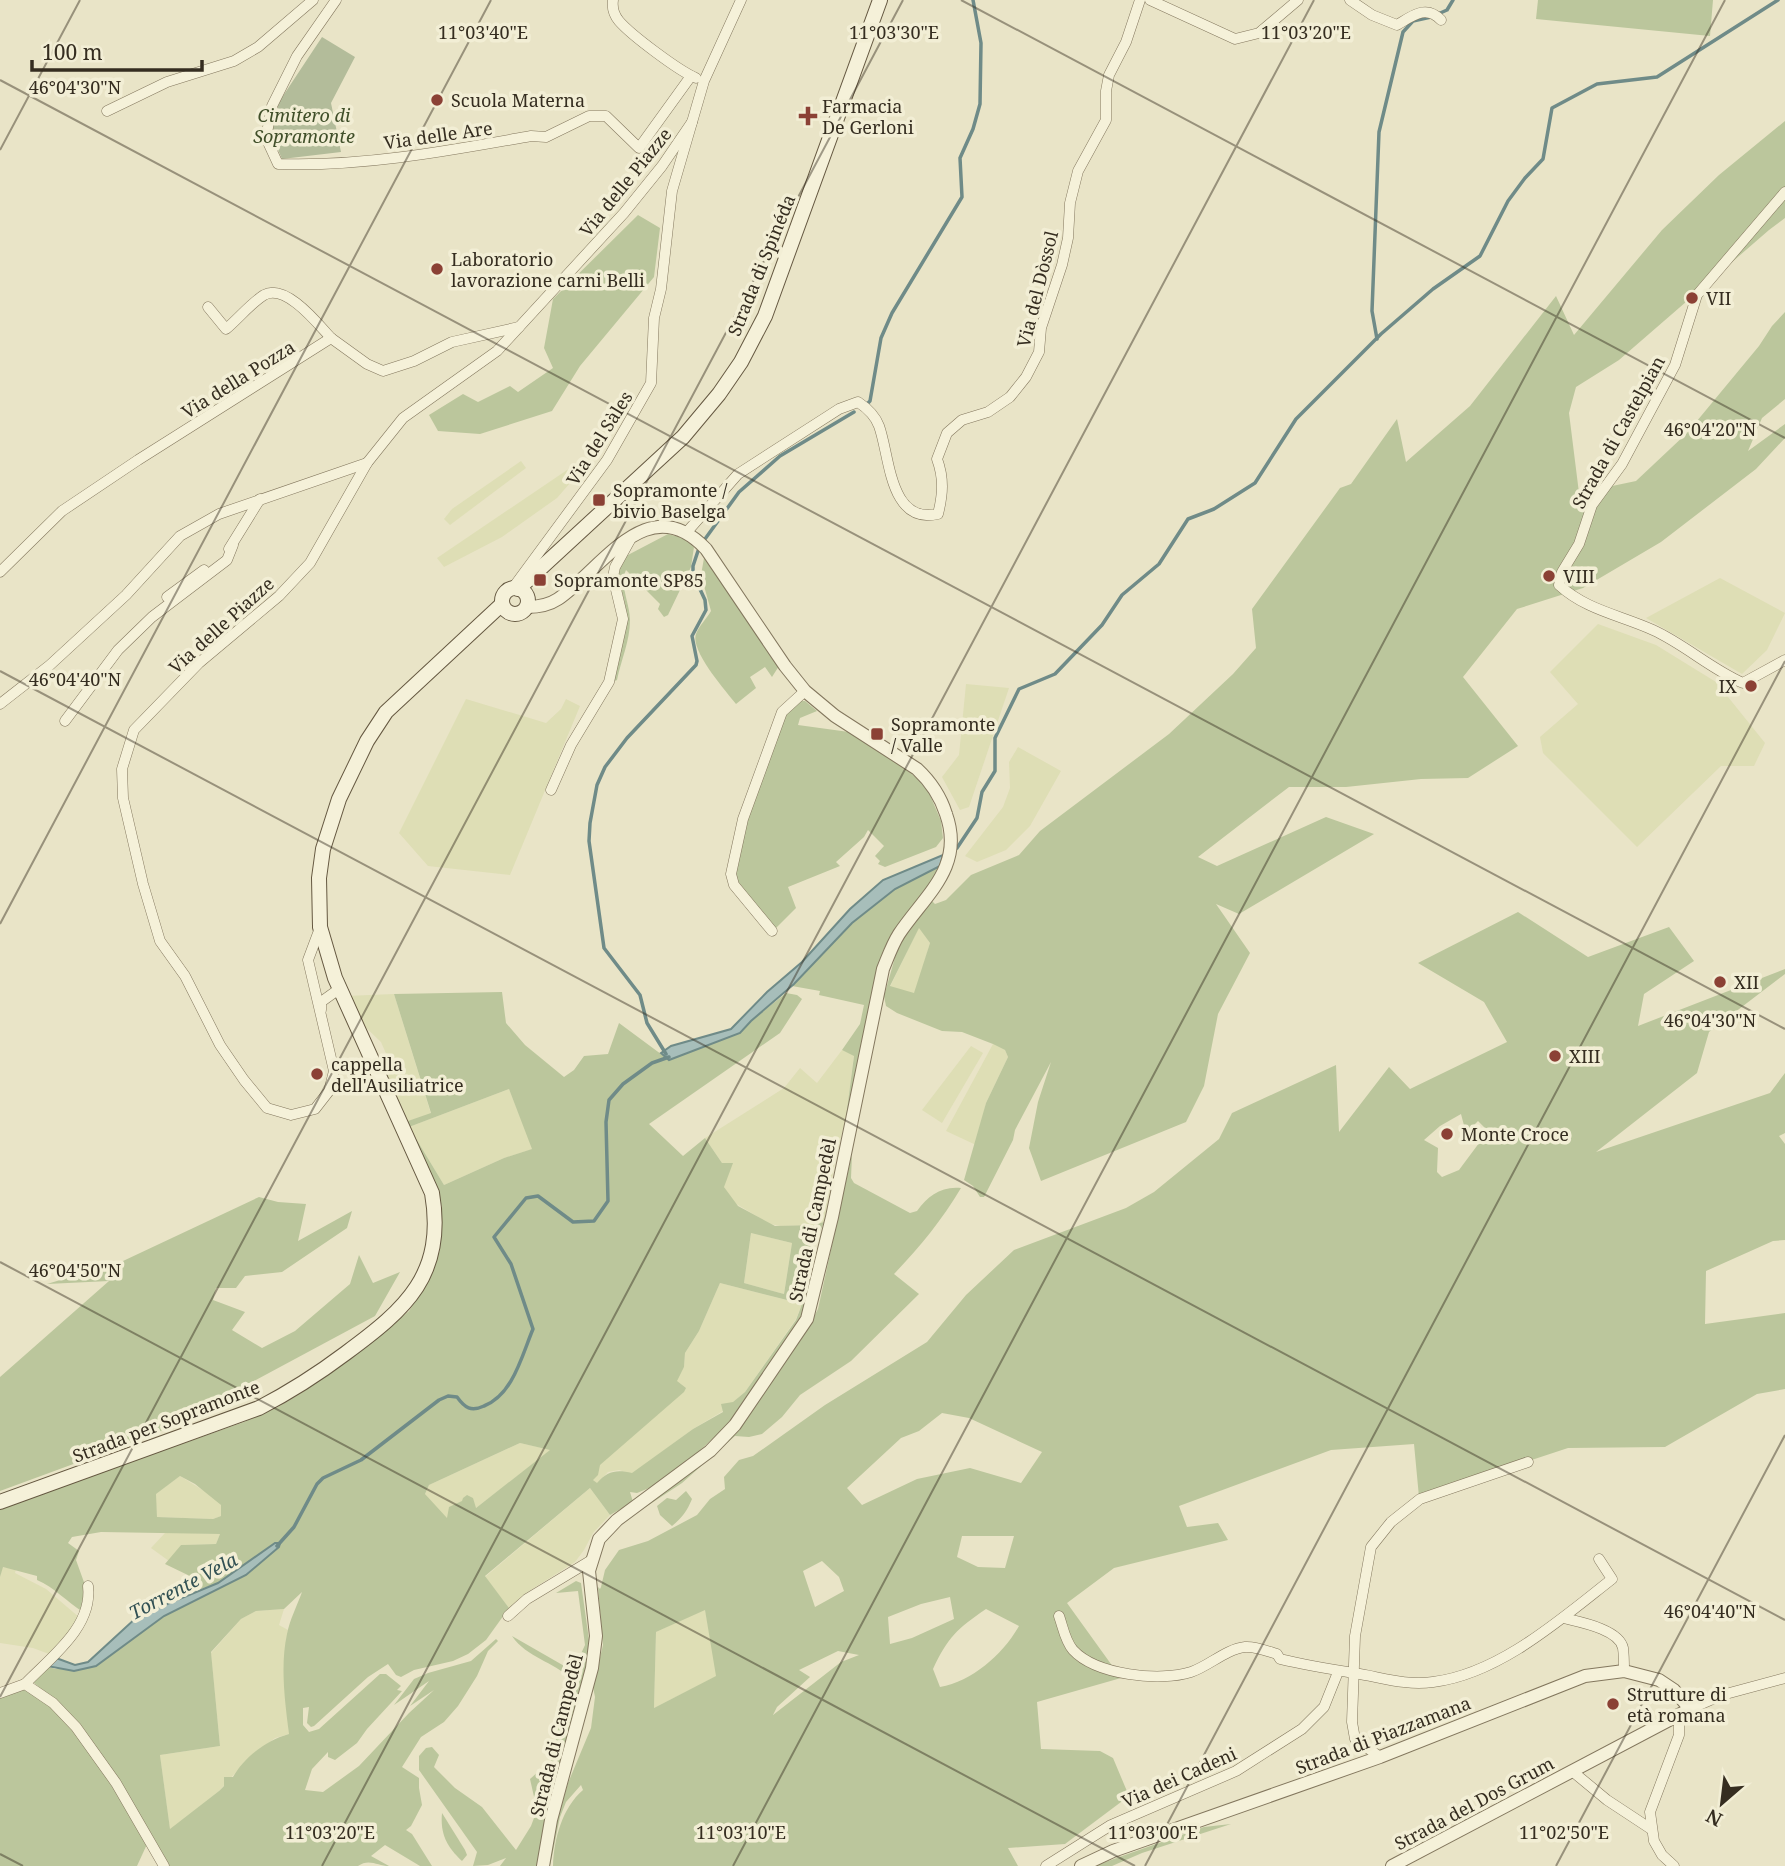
<svg xmlns="http://www.w3.org/2000/svg" width="1785" height="1866" viewBox="0 0 1785 1866" font-family="'Noto Serif',serif">
	<rect width="100%" height="100%" fill="#e9e4c7"/>
	<g fill="#dedeb5">
		<polygon points="521,461 526,468 450,525 444,519 452,509"/>
		<polygon points="570,468 577,475 557,498 502,537 444,567 437,558"/>
		<polygon points="1720,578 1785,613 1767,650 1742,674 1646,618"/>
		<polygon points="1598,624 1656,645 1716,682 1765,743 1754,766 1721,766 1637,847 1543,753 1540,737 1578,704 1550,672"/>
		<polygon points="966,684 1009,688 969,807 960,810 942,777 959,755"/>
		<polygon points="466,699 546,723 561,709 566,699 580,706 510,875 428,866 399,833"/>
		<polygon points="1018,747 1061,771 1030,826 1006,850 977,862 965,856 1003,807 1010,788 1009,762"/>
		<polygon points="919,927 930,943 915,994 890,987"/>
		<polygon points="394,994 431,1114 405,1122 389,1086 384,1061 388,1058 381,1042 356,1018 346,996"/>
		<polygon points="993,1044 1005,1050 1008,1057 986,1103 976,1145 946,1131"/>
		<polygon points="971,1046 983,1053 942,1123 922,1110"/>
		<polygon points="842,1050 854,1055 846,1117 835,1161 824,1222 814,1225 780,1226 770,1224 733,1202 724,1187 722,1163 705,1138 784,1088 800,1068 817,1083"/>
		<polygon points="509,1089 533,1149 504,1158 444,1185 409,1127"/>
		<polygon points="751,1233 792,1243 784,1294 744,1283"/>
		<polygon points="720,1283 787,1300 804,1299 796,1319 745,1392 723,1411 693,1429 632,1474 619,1470 608,1472 597,1484 588,1475 684,1391 676,1381 684,1367 685,1353 699,1331"/>
		<polygon points="520,1443 551,1450 454,1525 434,1506 425,1494 429,1485"/>
		<polygon points="180,1476 214,1497 221,1505 221,1516 213,1519 157,1517 155,1494"/>
		<polygon points="590,1488 610,1515 593,1533 584,1550 575,1562 526,1593 509,1608 485,1577"/>
		<polygon points="166,1532 220,1534 216,1544 181,1545 169,1561 151,1548"/>
		<polygon points="2,1567 16,1569 15,1573 46,1589 80,1618 49,1654 33,1648 0,1643 0,1577"/>
		<polygon points="284,1609 279,1625 288,1630 284,1662 289,1734 275,1738 247,1760 219,1791 170,1830 160,1755 220,1746 211,1653 241,1619 256,1611"/>
		<polygon points="705,1609 717,1676 654,1708 656,1632"/>
	</g>
	<g fill="#bbc69c" fill-rule="evenodd">
		<polygon points="1538,0 1713,0 1710,36 1536,19"/>
		<path d="M1785 121V218L1769 230 1619 360 1576 387 1569 413 1579 493 1636 481 1687 433 1759 346 1772 326 1785 312V399L1762 418 1748 451 1785 424V438L1756 469 1661 542 1583 588 1517 609 1463 677 1518 746 1468 778 1421 779 1346 787H1289L1198 857 1217 866 1326 817 1374 834 1239 914 1216 904 1250 953 1218 1014 1204 1086 1186 1122 1041 1181 1029 1148 1038 1102 1051 1062 1015 1130 1013 1140 984 1197H980L973 1186 964 1180 986 1103 1008 1057 1005 1050 993 1044 962 1032 942 1031 897 1013 886 1006 884 996 896 954 903 939 932 901 935 904 946 900 971 875 1019 855 1040 831 1169 734 1233 674 1256 648 1252 609 1340 488 1351 484 1397 419 1406 462 1470 406 1556 296 1574 335 1662 230 1719 175ZM919 928 930 943 914 993 890 986Z"/>
		<polygon points="638,215 660,228 654,277 580,366 552,411 480,434 438,431 429,415 463,394 478,402 510,386 518,392 553,368 544,348 553,299"/>
		<path d="M668 534 683 538 694 547 691 567 668 615 664 617 658 609 660 604 626 570C619 585 630 603 630 620 630 641 621 660 617 680L615 681 613 680 626 617 624 599 616 574 626 556Z"/>
		<path d="M704 558 779 666 772 677 765 667 750 677 756 688 736 704C725 690 690 651 696 634 699 626 707 618 711 611L701 575Z"/>
		<polygon points="800,701 805,701 817,711 800,718 798,725 849,732 901,765 920,781 930,795 941,821 943,838 936,847 885,867 878,864 880,861 875,856 884,846 868,830 864,837 836,862 840,866 788,887 796,908 775,929 739,888 735,874 747,816 784,717"/>
		<path d="M940 866C924 896 897 919 883 951L846 1117 854 1056 842 1050 860 1024 864 1005 819 995 820 991 792 986C825 953 855 913 896 888 910 880 925 873 940 866Z"/>
		<path d="M1518 912 1588 957 1669 927 1694 961 1644 994 1638 1026 1785 969V974L1709 1032 1697 1073 1596 1152 1770 1093 1785 1073V1133L1779 1136 1785 1144V1240L1773 1241 1706 1271 1705 1324 1785 1313V1389L1757 1394 1665 1447 1568 1448 1419 1497 1414 1444 1331 1450 1179 1506 1187 1527 1218 1523 1228 1540 1114 1568 1067 1603 1121 1678 1037 1702 1041 1749 1100 1751 1113 1758 1129 1796 1065 1844 1008 1848 1018 1866H553C554 1839 562 1808 583 1790L581 1785 566 1802 560 1817 550 1866H548L556 1825 568 1783 591 1728 595 1697 593 1687 603 1645 598 1587 600 1589 601 1587 605 1570 619 1550 648 1541 697 1515 710 1499 725 1489 724 1477 739 1460 753 1456 825 1405 927 1342 966 1295 1014 1250 1126 1208 1154 1192 1219 1139 1232 1113 1336 1065 1339 1132 1389 1067 1410 1089 1507 1042 1484 1002 1418 963ZM1461 1114 1466 1133 1478 1121 1488 1131 1459 1170 1442 1177 1437 1172 1438 1148 1424 1140 1440 1126ZM942 1413 969 1418 1042 1452 1021 1483 970 1468 917 1479 862 1505 847 1488 901 1438 919 1431ZM962 1536H1014L1005 1568 978 1567 957 1557ZM822 1561 839 1577 844 1591 815 1607 803 1571ZM950 1597 954 1619 912 1638 890 1644 888 1617 921 1604ZM986 1609 1019 1626C1003 1654 973 1681 940 1687L933 1669C948 1637 957 1629 986 1609ZM705 1610 716 1676 654 1708 656 1632ZM838 1651 859 1655 841 1662 773 1715 777 1707 810 1677 799 1670Z"/>
		<path d="M502 992 506 1023 525 1045 564 1077 574 1070 584 1056 608 1054 619 1023 669 1060 740 1033 751 1021 786 993 797 995 802 999 780 1033 649 1124 683 1156 705 1138 722 1163H733L724 1187 738 1206 775 1226 814 1225 824 1222C819 1235 811 1246 809 1261 808 1271 812 1280 808 1290L799 1295V1300H787L720 1283 699 1331 685 1353 684 1367 677 1381 686 1388 684 1392 600 1465 598 1475 593 1480 597 1483C607 1471 617 1469 632 1473L693 1429 723 1412 721 1404 733 1402 745 1392 796 1320 804 1299 808 1297 802 1314 730 1423 698 1452 654 1486 637 1493 630 1492 633 1502 610 1515 590 1488 485 1576 509 1608 486 1640 468 1654 453 1661 414 1670 401 1677 396 1675 388 1664 368 1677 314 1726 311 1727 307 1723 309 1707 303 1708V1725L309 1732 319 1729 380 1674H386L401 1686 397 1690 402 1691 367 1729 357 1743 335 1760 328 1757V1752L312 1769 305 1790 323 1792 359 1766 409 1713 434 1690 410 1706 429 1681 394 1705 414 1679 428 1673 471 1661 496 1639 498 1641 488 1651 477 1676 458 1706 444 1722 421 1737 402 1767 419 1778V1788L422 1805 411 1826 406 1830 412 1834 432 1866H420L385 1845 371 1856 389 1866C378 1866 369 1858 358 1866H168L101 1755 69 1712 33 1682 47 1666 55 1669 96 1666 164 1616 246 1575 275 1543 218 1583 195 1591 194 1578 165 1564 181 1545 216 1544 220 1534 101 1532 72 1537 68 1543 79 1551 76 1560 85 1585 83 1612C67 1602 54 1587 37 1580V1576L3 1567 0 1577V1508L244 1422 278 1407 303 1392 375 1339 409 1311 429 1281 440 1250 442 1207 433 1177 405 1122 431 1113 394 994ZM509 1089 532 1149 504 1158 444 1185 409 1127ZM751 1233 792 1243 784 1294 744 1283ZM520 1443 550 1450 476 1508 473 1498 467 1495 463 1498 462 1501 449 1507 447 1518 425 1494 429 1485ZM180 1476 195 1484 221 1505V1516L213 1519 157 1517 156 1494ZM302 1592C297 1606 290 1619 287 1634 280 1666 285 1702 289 1734 267 1740 244 1757 233 1777H224V1786L219 1791 170 1829 160 1755 220 1746 211 1652 241 1619 256 1611 284 1609Z"/>
		<path d="M852 1154 851 1178 854 1183 910 1213 917 1211C928 1196 941 1186 961 1188 942 1220 919 1248 894 1274L919 1294 851 1361 800 1395 782 1417 762 1434 749 1437 735 1436 682 1483 632 1516 734 1434 808 1328 818 1309Z"/>
		<polygon points="259,1197 278,1202 306,1204 298,1241 352,1211 347,1228 282,1272 245,1276 236,1288 216,1288 213,1300 245,1312 232,1330 262,1348 295,1331 350,1284 359,1255 373,1283 400,1272 375,1316 155,1434 0,1491 0,1377 109,1281 47,1284 123,1261"/>
		<path d="M686 1491 692 1499C687 1511 682 1518 672 1526L660 1515 657 1506 667 1498 676 1500Z"/>
		<path d="M576 1581 581 1583 589 1640 588 1656 583 1681 550 1803 537 1866H500L506 1858 488 1865 473 1866 477 1852 419 1770V1756L426 1748 432 1747 439 1755 434 1767 455 1788 482 1807 516 1850 531 1826 537 1810 530 1779 539 1771 547 1769 554 1754 558 1725 571 1679C553 1661 527 1658 512 1636L573 1671 585 1645 578 1591 556 1593Z"/>
		<polygon points="26,1689 65,1718 95,1760 148,1842 137,1866 0,1866 0,1697"/>
		<path d="M442 1813 465 1850 467 1855 462 1861C447 1847 440 1834 442 1813Z"/>
		<polygon points="1231,1824 1142,1853 1112,1866 1094,1866 1204,1827"/>
	</g>
	<polygon fill="#b3bc9a" points="322,37 355,57 331,103 341,152 282,159 271,133 279,102"/>
	<g fill="#a7beba" stroke="#6f8b88" stroke-width="2">
		<polygon points="943,855 940,866 895,889 852,923 794,984 751,1021 740,1033 669,1060 661,1053 671,1046 731,1029 767,992 802,962 850,909 883,880"/>
		<polygon points="275,1543 280,1543 279,1547 246,1575 164,1616 96,1666 74,1671 47,1666 56,1658 75,1665 88,1662 138,1616 218,1583"/>
	</g>
	<g fill="none" stroke-linecap="round" stroke-linejoin="round">
		<g stroke="#6f8b88" stroke-width="3.5">
			<polyline points="1438,14 1447,10 1453,0"/>
			<polyline points="1377,339 1372,311 1379,132 1403,32 1413,21 1431,17"/>
			<polyline points="867,404 870,401 881,338 892,313 962,197 960,158 973,129 980,104 981,43 973,0"/>
			<polyline points="705,539 739,492 780,456 854,412"/>
			<polyline points="957,848 977,818 982,792 995,771 995,738 1019,689 1055,674 1102,625 1122,595 1159,564 1188,519 1214,509 1255,483 1296,419 1381,334 1433,289 1480,256 1508,201 1525,178 1543,159 1552,108 1597,84 1657,77 1778,0"/>
			<polyline points="666,1054 647,1023 640,995 604,948 589,841 590,823 597,785 605,767 627,738 696,665 697,661 692,636 706,610 705,600 693,574 693,566 698,551"/>
			<path d="M277 1546 294 1527 317 1484 323 1478 361 1460 439 1400 448 1396 457 1397C465 1408 471 1412 484 1406 513 1395 522 1355 533 1329L511 1264 494 1237 526 1198 538 1196 573 1222 594 1221 608 1201 606 1122 609 1100 623 1084 652 1063 669 1057"/>
		</g>
		<g stroke="#83775e" stroke-width="11">
			<g id="minor">
				<path d="M336 0 297 56 272 106 266 138 278 164C363 167 447 151 531 136L546 137 589 116H606L639 148 691 76"/>
				<path d="M613 0C612 7 614 15 619 21 631 35 679 71 696 78"/>
				<polyline points="1150,0 1235,39 1259,33 1298,0"/>
				<path d="M1350 0 1372 15 1397 25C1412 16 1426 4 1441 20"/>
				<polyline points="107,111 167,82 234,61 258,47 313,0"/>
				<path d="M1785 192 1697 295 1675 365 1622 464 1592 505 1579 544 1562 572 1559 585C1586 610 1620 615 1653 630 1684 644 1711 669 1743 683L1785 660"/>
				<path d="M208 307 226 329C238 319 251 303 264 295 286 283 318 324 331 338"/>
				<path d="M686 533 738 474 839 409 858 402C867 408 875 415 879 426 890 456 889 525 938 514 943 494 944 478 937 459L947 433 962 420 988 412 1010 397 1026 377 1039 352 1041 328 1062 265 1068 238 1070 203 1078 171 1106 120V91L1109 75 1126 42 1140 0"/>
				<polyline points="229,549 260,499"/>
				<polyline points="0,572 62,511 138,460 331,338 367,364 383,371 414,361 452,342 519,327"/>
				<polyline points="515,585 607,460 651,383 654,318 661,289 672,191 704,81 741,0"/>
				<polyline points="167,597 204,570"/>
				<polyline points="0,704 50,665 126,595 180,536 219,514 367,463"/>
				<polyline points="65,721 118,650 152,617 227,560 233,545"/>
				<polyline points="551,790 571,745 609,682 623,619 613,577 615,567 630,540"/>
				<polyline points="320,928 308,960 334,1071 329,1091 315,1109 291,1115 267,1108 244,1080 220,1045 185,976 160,941 143,884 123,798 122,769 134,730 199,663 279,596 310,563 367,463 403,418 497,351 624,213 662,166 692,122"/>
				<polyline points="772,931 734,885 731,874 743,819 782,712 805,691"/>
				<polyline points="321,1010 321,1002 339,989"/>
				<polyline points="508,1616 527,1599 590,1561"/>
				<path d="M1059 1616C1063 1627 1065 1641 1073 1650 1096 1675 1160 1682 1191 1672 1209 1666 1226 1649 1245 1647 1255 1646 1267 1651 1277 1654L1280 1659C1305 1665 1329 1669 1354 1673 1381 1677 1405 1686 1433 1682 1499 1674 1561 1619 1612 1579L1599 1559"/>
				<path d="M1563 1618C1579 1622 1619 1629 1623 1648 1624 1655 1624 1663 1624 1671"/>
				<path d="M25 1684C51 1657 93 1627 88 1586"/>
				<polyline points="0,1693 25,1684 53,1703 76,1727 116,1783 164,1866"/>
				<polyline points="1690,1709 1722,1695 1785,1678"/>
				<polyline points="1380,1757 1355,1739 1352,1722 1355,1636 1371,1547 1391,1522 1420,1499 1528,1462"/>
				<polyline points="1572,1771 1607,1800 1651,1829"/>
				<polyline points="1046,1866 1111,1825 1236,1771 1302,1729 1324,1707 1338,1672"/>
				<polyline points="1674,1866 1662,1855 1654,1841 1650,1812 1679,1735 1679,1716"/>
			</g>
		</g>
		<g stroke="#83775e" stroke-width="14">
			<g id="tertiary">
				<path d="M527 607C538 607 549 605 558 599 603 568 648 488 706 549L785 666 805 691 835 716 917 769C931 782 940 795 946 814 965 867 925 895 899 934 892 945 888 957 883 969L832 1217 807 1319 735 1425 710 1451 617 1520 599 1539 589 1571 596 1636 592 1668 551 1820 543 1866"/>
				<polyline points="1081,1866 1113,1851 1380,1757 1585,1676 1624,1671 1659,1680 1674,1690 1690,1709 1392,1866"/>
			</g>
		</g>
		<g stroke="#655841" stroke-width="16">
			<g id="secondary">
				<circle cx="515" cy="601" r="13"/>
				<polyline points="518,589 683,437 719,394 741,362 765,316 880,0"/>
				<path d="M0 1502 259 1408C290 1392 318 1374 346 1353 406 1309 446 1274 432 1193L335 978 320 927 319 878 323 849 339 799 367 741 386 712 501 605"/>
			</g>
		</g>
		<use href="#minor" stroke="#f5f1d9" stroke-width="10"/>
		<use href="#tertiary" stroke="#f5f1d9" stroke-width="12"/>
		<use href="#secondary" stroke="#f5f1d9" stroke-width="14"/>
	</g>
	<path fill="none" stroke="#352d20" stroke-width="2" stroke-opacity="0.45" d="M961 0 1785 438M0 80 1785 1029M0 150 80 0M0 671 1785 1620M0 924 491 0M0 1262 1135 1866M0 1697 903 0M0 1854 23 1866M322 1866 1314 0M733 1866 1725 0M1145 1866 1785 661M1556 1866 1785 1435"/>
	<g fill="#8b4135" stroke="#f2eed5" stroke-width="2.5">
		<circle cx="437" cy="100" r="7"/>
		<path d="M804.5 105.5h7v7h7v7h-7v7h-7v-7h-7v-7h7z"/>
		<circle cx="437" cy="269" r="7"/>
		<circle cx="1692" cy="298" r="7"/>
		<rect x="592" y="493" width="14" height="14" rx="3.5"/>
		<circle cx="1549" cy="576" r="7"/>
		<rect x="533" y="573" width="14" height="14" rx="3.5"/>
		<circle cx="1751" cy="686" r="7"/>
		<rect x="870" y="727" width="14" height="14" rx="3.5"/>
		<circle cx="1720" cy="982" r="7"/>
		<circle cx="1555" cy="1056" r="7"/>
		<circle cx="317" cy="1074" r="7"/>
		<circle cx="1447" cy="1134" r="7"/>
		<circle cx="1613" cy="1704" r="7"/>
	</g>
	<g text-anchor="middle" dominant-baseline="central" stroke-width="7" stroke-linejoin="round" paint-order="stroke">
		<g font-size="18" fill="#352d20" stroke="#f2eed5" text-anchor="start">
			<text x="451" y="100">Scuola Materna</text>
			<text x="822" y="106">Farmacia<tspan x="822" dy="21">De Gerloni</tspan></text>
			<text x="451" y="259">Laboratorio<tspan x="451" dy="21">lavorazione carni Belli</tspan></text>
			<text x="1706" y="298">VII</text>
			<text x="613" y="490">Sopramonte /<tspan x="613" dy="21">bivio Baselga</tspan></text>
			<text x="1563" y="576">VIII</text>
			<text x="554" y="580">Sopramonte SP85</text>
			<text x="1737" y="686" text-anchor="end">IX</text>
			<text x="891" y="724">Sopramonte<tspan x="891" dy="21">/ Valle</tspan></text>
			<text x="1734" y="982">XII</text>
			<text x="1569" y="1056">XIII</text>
			<text x="331" y="1064">cappella<tspan x="331" dy="21">dell'Ausiliatrice</tspan></text>
			<text x="1461" y="1134">Monte Croce</text>
			<text x="1627" y="1694">Strutture di<tspan x="1627" dy="21">età romana</tspan></text>
		</g>
		<g font-size="18" font-style="italic" fill="#404f29" stroke="#f2eed5">
			<text x="304" y="115">Cimitero di<tspan x="304" dy="21">Sopramonte</tspan></text>
		</g>
		<g font-size="18" fill="#352d20" stroke="#f2eed5">
			<text transform="translate(438 135) rotate(-8)">Via delle Are</text>
			<text transform="translate(625 182) rotate(-51)">Via delle Piazze</text>
			<text transform="translate(761 265) rotate(-68)">Strada di Spinéda</text>
			<text transform="translate(1037 289) rotate(-76)">Via del Dòssol</text>
			<text transform="translate(238 379) rotate(-32)">Via della Pozza</text>
			<text transform="translate(1618 432) rotate(-61)">Strada di Castelpian</text>
			<text transform="translate(599 438) rotate(-58)">Via del Sàles</text>
			<text transform="translate(221 625) rotate(-42)">Via delle Piazze</text>
			<text transform="translate(812 1220) rotate(-78)">Strada di Campedèl</text>
			<text transform="translate(166 1421) rotate(-21)">Strada per Sopramonte</text>
			<text transform="translate(556 1735) rotate(-76)">Strada di Campedèl</text>
			<text transform="translate(1383 1735) rotate(-21)">Strada di Piazzamana</text>
			<text transform="translate(1179 1777) rotate(-24)">Via dei Cadeni</text>
			<text transform="translate(1474 1803) rotate(-28)">Strada del Dos Grum</text>
		</g>
		<g font-size="19" font-style="italic" fill="#315053" stroke="#f2eed5">
			<text transform="translate(183 1586) rotate(-28)">Torrente Vela</text>
		</g>
	</g>
	<g font-size="18" text-anchor="middle" fill="#352d20" stroke="#f2eed5" stroke-width="7" stroke-linejoin="round" paint-order="stroke">
		<text x="483" y="39">11°03'40"E</text>
		<text x="894" y="39">11°03'30"E</text>
		<text x="1306" y="39">11°03'20"E</text>
		<text x="75" y="94">46°04'30"N</text>
		<text x="1710" y="436">46°04'20"N</text>
		<text x="75" y="686">46°04'40"N</text>
		<text x="1710" y="1027">46°04'30"N</text>
		<text x="75" y="1277">46°04'50"N</text>
		<text x="1710" y="1618">46°04'40"N</text>
		<text x="330" y="1839">11°03'20"E</text>
		<text x="741" y="1839">11°03'10"E</text>
		<text x="1153" y="1839">11°03'00"E</text>
		<text x="1564" y="1839">11°02'50"E</text>
	</g>
	<g transform="translate(1722 1803) rotate(208)" stroke="#f2eed5" stroke-width="5" paint-order="stroke">
	<path d="M0-5L12 26L0 18L-12 26Z" fill="#352d20"/>
	<text y="-10" font-size="19" font-weight="bold" text-anchor="middle" fill="#352d20">N</text>
	</g>
	<path d="M32 60v10h170v-10" fill="none" stroke="#352d20" stroke-width="3.5"/>
	<text x="42" y="60" font-size="21" fill="#352d20" stroke="#f2eed5" stroke-width="5" paint-order="stroke">100 m</text>
</svg>
